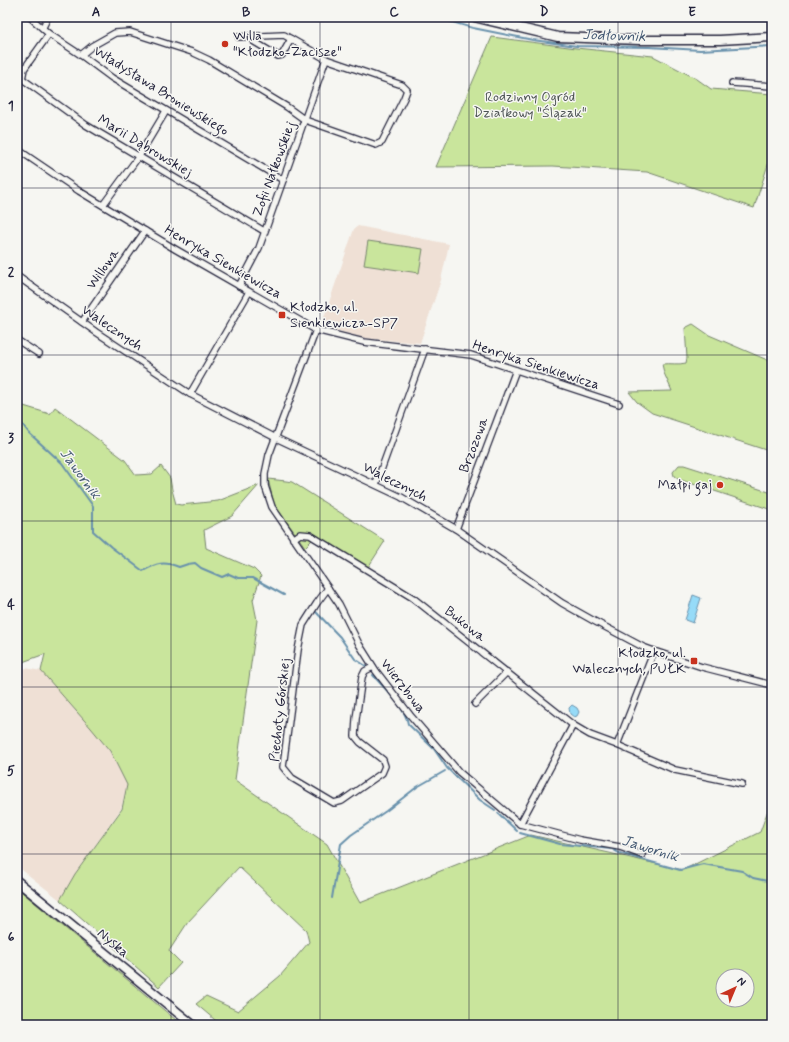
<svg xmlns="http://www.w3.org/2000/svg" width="789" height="1042" viewBox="0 0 789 1042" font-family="Mynerve,sans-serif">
	<rect width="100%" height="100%" fill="#f6f6f2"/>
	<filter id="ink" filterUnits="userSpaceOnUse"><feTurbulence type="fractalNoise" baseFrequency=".025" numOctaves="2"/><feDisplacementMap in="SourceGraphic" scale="8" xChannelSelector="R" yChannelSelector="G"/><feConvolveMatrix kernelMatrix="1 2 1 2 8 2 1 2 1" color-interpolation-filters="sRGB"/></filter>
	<g filter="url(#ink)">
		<g fill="#efe0d5">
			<polygon points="358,226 449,244 441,280 420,343 364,338 321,326 354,229"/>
			<polygon points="26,668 41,671 91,728 110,751 127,785 121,809 75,874 60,900 17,866 17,672"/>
		</g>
		<g fill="#c9e59c" stroke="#76846c" fill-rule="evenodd">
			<polygon points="492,37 576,48 653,56 697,79 711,89 772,94 772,152 754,208 647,172 553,166 436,167"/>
			<polygon points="368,241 423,249 419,273 364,265"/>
			<path d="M693 324 709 335 772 362V452L652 413 637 402 629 392 672 391 664 373 662 364C671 363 678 365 686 363L687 358 685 328Z"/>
			<path d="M17 404 50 414 55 407 125 460 136 475 152 474 161 466 170 478 172 490 176 504 181 505 218 501 259 485 232 516 204 530 206 548 254 569 261 576 253 600 257 620 235 780 327 844 360 903 531 835 683 870 760 832 772 799V1025H221L196 1004 206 996 238 1011 280 976 309 942 306 930 239 867 188 922 169 951 181 963 159 987 60 900 75 874 122 809 127 785 110 751 91 728 41 671 45 654 17 664ZM723 976H747V1000H723Z"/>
			<polygon points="679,465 684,465 772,493 772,510 678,479 674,476 673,472"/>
			<polygon points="268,479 286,481 292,482 385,541 365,572 312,540 305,547 274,504"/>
			<polygon points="17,888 182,1025 17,1025"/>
		</g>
		<g fill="#96dbf8" stroke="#6891ac">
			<polygon points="693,595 701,598 693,623 685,620"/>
			<polygon points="572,705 577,708 579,712 577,716 574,717 570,714 569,708"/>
		</g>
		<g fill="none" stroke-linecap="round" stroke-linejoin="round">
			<g stroke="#6891ac" stroke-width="2">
				<polyline points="435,17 473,28 533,40 577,46 649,47 700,50 772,46"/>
				<path d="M17 419 19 420 29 433 62 463 93 506V531L111 547 143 571C157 563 164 561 179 567L188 564 195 563 201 568 222 577 229 574 238 578H253L284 595"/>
				<polyline points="316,612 340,637 355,659 366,666"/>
				<path d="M373 675C383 687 406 708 408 724L434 749 447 768 480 800 495 810"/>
				<polyline points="498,813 517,831"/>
				<polyline points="520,833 560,844 612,849 619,853 680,870 703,864 742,871 753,878 772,882"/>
				<polyline points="332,898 341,844 351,835 386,811 417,787 445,771"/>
			</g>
			<g stroke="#22223b" stroke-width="8">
				<g id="street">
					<polyline points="30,17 49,34 81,55 112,78 283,180"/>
					<polyline points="43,27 48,17"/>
					<polyline points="252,36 253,41 278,56 282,55 291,39"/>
					<polyline points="81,55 92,46 115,33 130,32 192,52 209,60 287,107 305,120 376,145 382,142 404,98 407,90 402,85 326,59 284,35 239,37"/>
					<polyline points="17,75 86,125 264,231"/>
					<polyline points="22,79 24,69 49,34"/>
					<polyline points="732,83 772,86"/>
					<polyline points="17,149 79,191 175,249 316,330 364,342 471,355 619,404"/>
					<polyline points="103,205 139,156 166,111"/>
					<polyline points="17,276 96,332 190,394 276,438 401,497 456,529 562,603 594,621 643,647 654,651 702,667 772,685"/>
					<polyline points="239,286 259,248 326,59"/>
					<polyline points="82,322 145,231"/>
					<polyline points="316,330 269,455 265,474 265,486 272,507 339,604 359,644 376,671 410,715 459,772 520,824 573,725"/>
					<polyline points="17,340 39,354"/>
					<polyline points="190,394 249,292"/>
					<polyline points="376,484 425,349"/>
					<polyline points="456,529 516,370"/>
					<polyline points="293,539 300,534 310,535 413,598 573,725 590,735 617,745"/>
					<polyline points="328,588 317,603 303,625 298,650 283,767 292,778 334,803 342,801 382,773 385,766 383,760 360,742 355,736 356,719 362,677 365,671 373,667"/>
					<polyline points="654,651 617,745 675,770 742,784"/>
					<polyline points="475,704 507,672"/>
					<polyline points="520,824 580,840 620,847 642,855"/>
				</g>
			</g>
			<g stroke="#22223b" stroke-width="11">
				<g id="secondary">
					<polyline points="474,17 558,37 639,40 720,40 772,37"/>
					<polyline points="17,881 193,1025"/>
				</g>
			</g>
			<use href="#street" stroke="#f6f6f2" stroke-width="5.5"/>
			<use href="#secondary" stroke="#f6f6f2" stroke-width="8"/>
		</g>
	</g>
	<path fill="none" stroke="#22223b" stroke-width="1" stroke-opacity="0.55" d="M171 17V1025M320 17V1025M469 17V1025M618 17V1025M17 188H772M17 355H772M17 521H772M17 687H772M17 854H772"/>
	<g fill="#c8321e" stroke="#f6f6f2" stroke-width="1.5">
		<circle cx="225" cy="44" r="4"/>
		<rect x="278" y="311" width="8" height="8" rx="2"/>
		<circle cx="720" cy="485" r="4"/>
		<rect x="690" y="657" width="8" height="8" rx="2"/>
	</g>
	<g text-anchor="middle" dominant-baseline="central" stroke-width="3" stroke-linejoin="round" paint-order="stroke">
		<g font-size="14" fill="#22223b" stroke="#f6f6f2" text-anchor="start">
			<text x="233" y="36">Willa<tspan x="233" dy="16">"Kłodzko-Zacisze"</tspan></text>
			<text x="290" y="307">Kłodzko, ul.<tspan x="290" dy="16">Sienkiewicza-SP7</tspan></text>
			<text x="712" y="485" text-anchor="end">Małpi gaj</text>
			<text x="686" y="653" text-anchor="end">Kłodzko, ul.<tspan x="686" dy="16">Walecznych, PUŁK</tspan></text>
		</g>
		<g font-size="14" fill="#22223b" stroke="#f6f6f2">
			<text transform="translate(161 91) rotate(32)">Władysława Broniewskiego</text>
			<text transform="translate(145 146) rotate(31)">Marii Dąbrowskiej</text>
			<text transform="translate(274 169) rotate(-70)">Zofii Nałkowskiej</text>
			<text transform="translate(223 262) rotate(30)">Henryka Sienkiewicza</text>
			<text transform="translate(103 269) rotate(-55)">Willowa</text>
			<text transform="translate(112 328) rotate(34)">Walecznych</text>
			<text transform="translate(536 365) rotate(18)">Henryka Sienkiewicza</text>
			<text transform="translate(474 445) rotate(-69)">Brzozowa</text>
			<text transform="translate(395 482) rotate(27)">Walecznych</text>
			<text transform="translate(465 624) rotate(38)">Bukowa</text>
			<text transform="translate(403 686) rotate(52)">Wierzbowa</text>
			<text transform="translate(280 710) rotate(-84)">Piechoty Górskiej</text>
			<text transform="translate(113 943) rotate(40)">Nyska</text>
		</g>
		<g font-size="14" fill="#4c5353" stroke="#f6f6f2">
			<text x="530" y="97">Rodzinny Ogród<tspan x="530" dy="16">Działkowy "Ślązak"</tspan></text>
		</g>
		<g font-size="15" font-style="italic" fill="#455a74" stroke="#f6f6f2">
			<text transform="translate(614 36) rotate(2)">Jodłownik</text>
			<text transform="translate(80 474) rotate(54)">Jawornik</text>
			<text transform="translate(650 849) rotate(17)">Jawornik</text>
		</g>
	</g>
	<rect width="789" height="1042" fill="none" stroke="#f6f6f2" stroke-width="44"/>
	<g transform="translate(735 988) rotate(44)"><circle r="19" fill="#f6f6f2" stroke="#a1a1a9"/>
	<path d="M0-3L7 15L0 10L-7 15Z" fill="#c8321e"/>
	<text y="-6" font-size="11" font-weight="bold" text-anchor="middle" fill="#22223b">N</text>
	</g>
	<rect x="22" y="22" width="745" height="998" fill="none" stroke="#22223b" stroke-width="1.5"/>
	<g font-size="13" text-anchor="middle" font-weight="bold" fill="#22223b">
		<text x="96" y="16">A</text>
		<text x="246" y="16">B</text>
		<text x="394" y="16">C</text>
		<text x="544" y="16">D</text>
		<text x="692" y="16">E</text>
		<text x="11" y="110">1</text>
		<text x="11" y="276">2</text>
		<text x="11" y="442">3</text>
		<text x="11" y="609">4</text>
		<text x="11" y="775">5</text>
		<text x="11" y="941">6</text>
	</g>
</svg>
